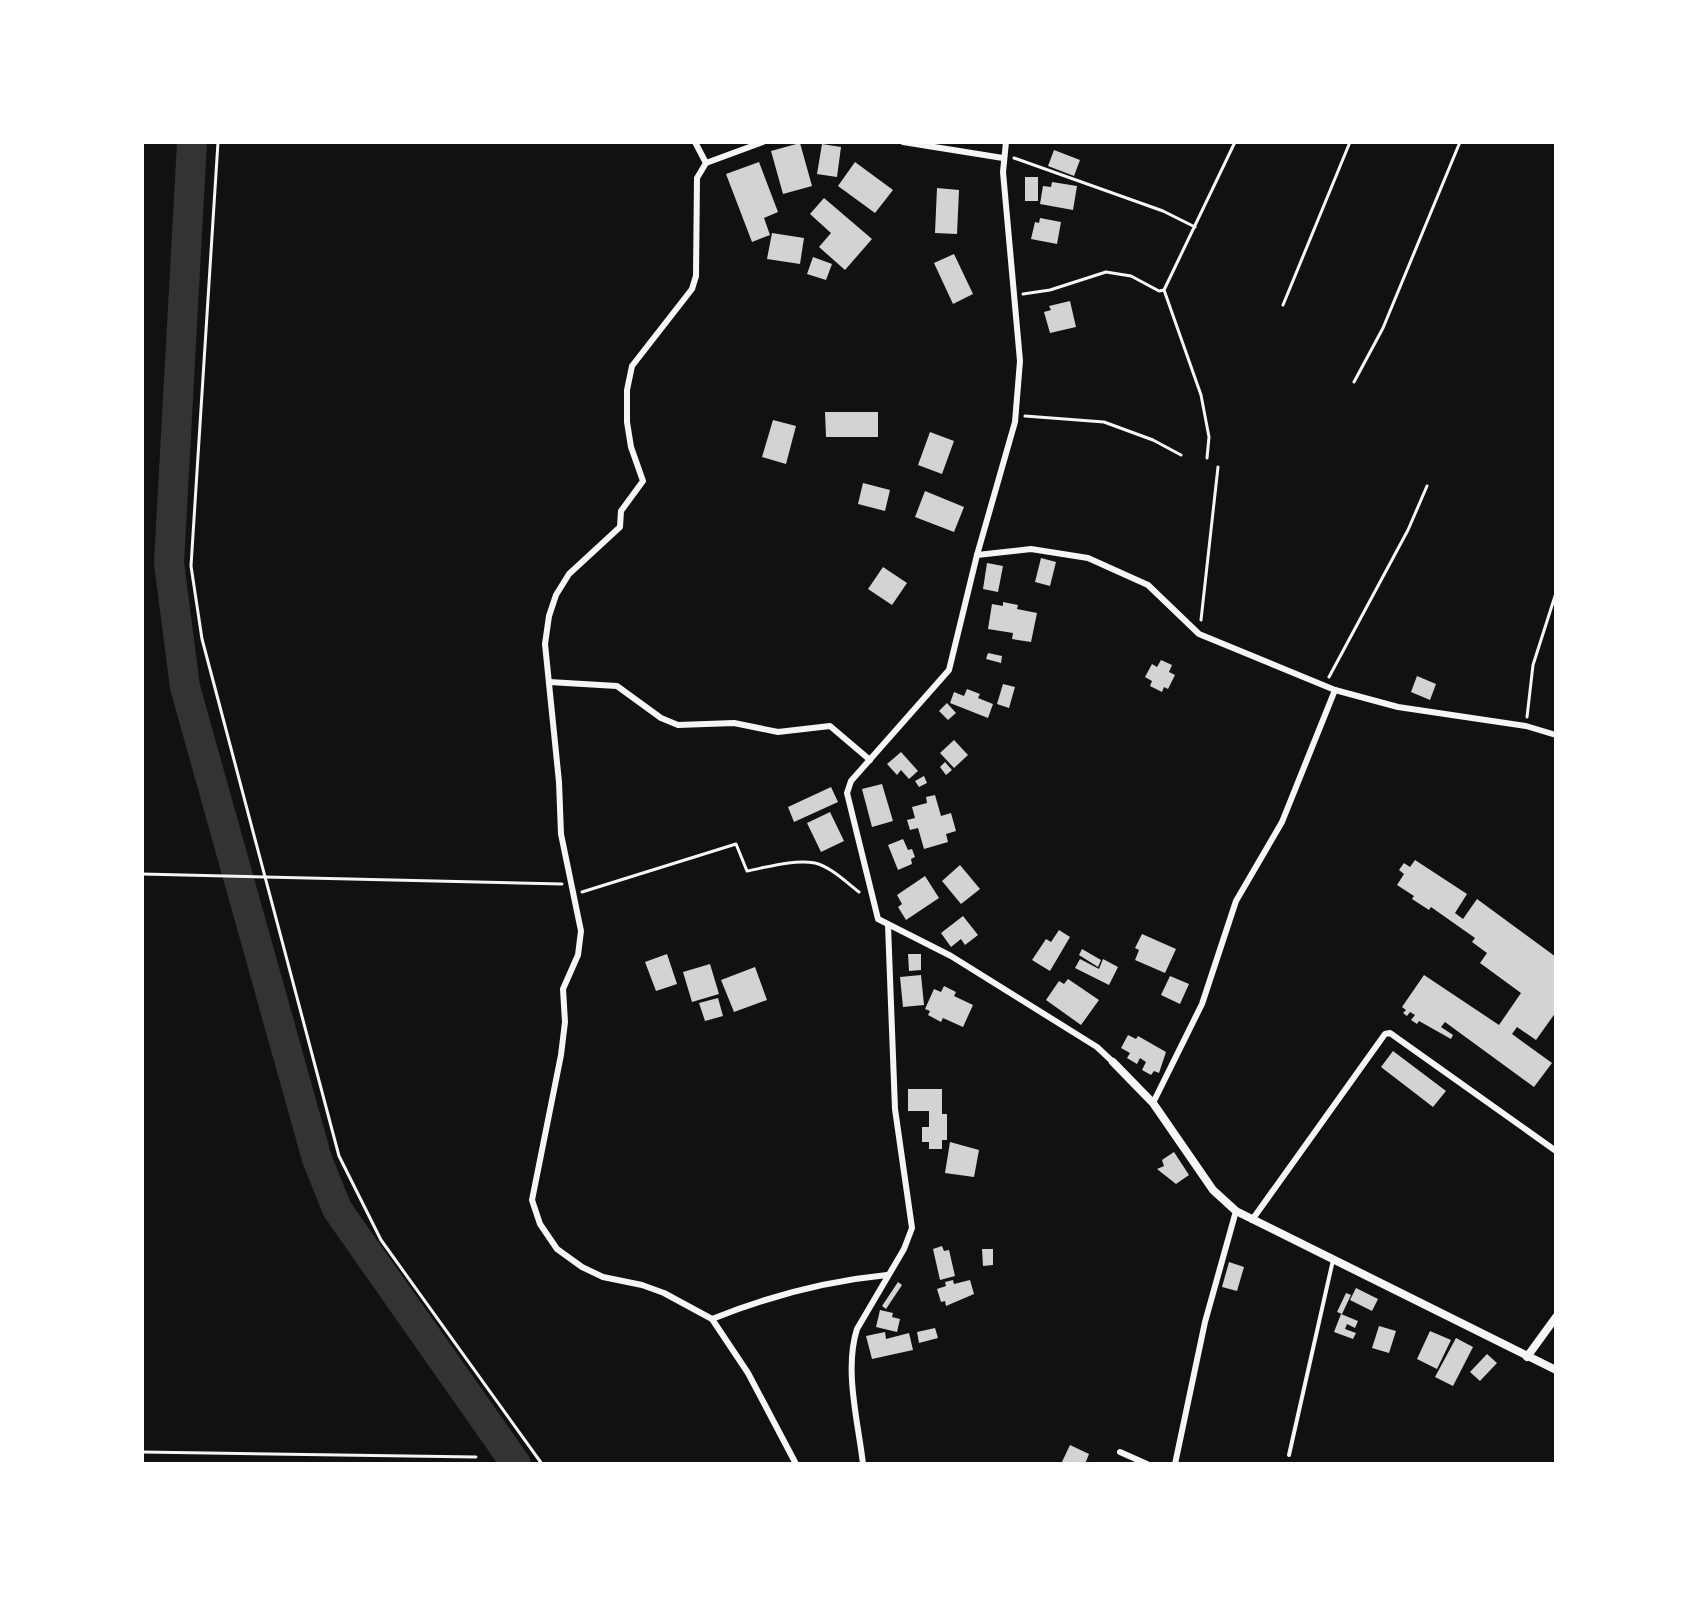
<svg xmlns="http://www.w3.org/2000/svg" width="1698" height="1606" viewBox="0 0 1698 1606" font-family="'Nunito Sans',sans-serif">
	<rect width="100%" height="100%" fill="#111"/>
	<g fill="none" stroke-linecap="round" stroke-linejoin="round">
		<polyline stroke="#333" stroke-width="30" points="192,142 169,563 185,687 317,1159 337,1209 516,1464"/>
	</g>
	<g fill="#d3d3d3">
		<polygon points="800,143 812,186 783,194 771,151"/>
		<polygon points="822,144 841,147 837,177 817,174"/>
		<polygon points="1054,150 1080,160 1074,176 1048,166"/>
		<polygon points="759,162 778,212 764,218 770,235 752,242 726,174"/>
		<polygon points="855,162 893,190 875,213 838,186"/>
		<rect x="1025" y="177" width="13" height="24"/>
		<polygon points="1052,182 1077,186 1073,210 1040,204 1043,186 1051,187"/>
		<polygon points="937,188 959,190 957,234 935,233"/>
		<polygon points="824,198 872,239 845,270 819,247 831,233 810,214"/>
		<polygon points="1040,218 1061,222 1057,244 1031,239 1035,222 1039,223"/>
		<polygon points="772,233 804,238 800,264 767,259"/>
		<polygon points="954,254 973,294 953,304 934,263"/>
		<polygon points="813,257 832,264 826,280 807,274"/>
		<polygon points="1070,301 1076,327 1050,333 1044,312 1051,310 1049,306"/>
		<polygon points="825,412 878,412 878,437 826,437"/>
		<polygon points="773,420 796,426 786,464 762,457"/>
		<polygon points="930,432 954,441 942,474 918,465"/>
		<polygon points="863,483 890,490 885,511 858,504"/>
		<polygon points="925,491 964,507 954,532 915,517"/>
		<polygon points="1041,558 1056,562 1050,586 1035,582"/>
		<polygon points="987,563 1003,566 998,592 983,589"/>
		<polygon points="883,567 907,583 892,605 868,589"/>
		<polygon points="1003,602 1018,605 1017,609 1037,613 1031,642 1012,639 1013,633 988,629 992,604 1003,606"/>
		<polygon points="988,653 1002,656 1001,663 986,659"/>
		<polygon points="1161,660 1172,665 1169,672 1175,675 1168,689 1164,687 1162,692 1150,686 1152,681 1145,677 1152,664 1157,667"/>
		<polygon points="1417,676 1436,684 1430,700 1411,692"/>
		<polygon points="1003,684 1015,687 1009,708 997,704"/>
		<polygon points="967,689 980,694 978,698 993,704 988,718 950,703 954,692 964,696"/>
		<polygon points="947,703 956,713 948,720 939,711"/>
		<polygon points="954,740 968,755 954,768 940,753"/>
		<polygon points="901,752 918,771 909,779 901,770 897,775 887,764"/>
		<polygon points="945,762 952,770 946,775 940,767"/>
		<polygon points="924,776 927,783 919,787 915,781"/>
		<polygon points="882,784 893,821 872,827 862,789"/>
		<polygon points="831,787 838,802 794,822 788,807"/>
		<polygon points="935,795 941,816 951,813 956,831 946,834 948,842 924,849 918,828 910,830 907,820 915,818 912,807 927,803 926,797"/>
		<polygon points="830,812 844,841 821,852 807,823"/>
		<polygon points="903,839 908,850 912,849 915,857 911,859 912,864 898,870 888,845"/>
		<polygon points="1415,860 1467,894 1455,913 1463,919 1477,899 1556,957 1556,1012 1536,1040 1517,1027 1512,1034 1552,1063 1534,1087 1445,1022 1441,1027 1453,1035 1451,1039 1419,1021 1417,1024 1411,1020 1415,1015 1410,1012 1407,1016 1403,1013 1406,1010 1402,1007 1424,975 1499,1025 1521,993 1480,963 1487,953 1472,942 1475,938 1431,907 1429,910 1412,899 1414,896 1397,885 1404,874 1399,870 1404,863 1410,867"/>
		<polygon points="960,865 980,889 961,904 942,881"/>
		<polygon points="925,876 939,898 906,920 898,907 902,904 897,895"/>
		<polygon points="963,916 978,935 965,945 961,939 951,947 941,933"/>
		<polygon points="1059,930 1070,937 1050,971 1032,960 1046,939 1051,942"/>
		<polygon points="1142,934 1176,949 1165,973 1135,960 1139,950 1135,948"/>
		<polygon points="1082,949 1101,960 1098,967 1079,955"/>
		<polygon points="667,954 677,984 656,991 645,962"/>
		<polygon points="908,954 921,954 921,970 909,971"/>
		<polygon points="1080,959 1099,969 1103,959 1118,967 1109,985 1075,968"/>
		<polygon points="710,964 719,994 692,1002 683,972"/>
		<polygon points="755,967 767,1000 734,1012 721,980"/>
		<polygon points="921,975 924,1005 903,1007 900,977"/>
		<polygon points="1170,976 1189,984 1180,1004 1161,995"/>
		<polygon points="1068,979 1099,1000 1081,1025 1046,1000 1059,981 1064,984"/>
		<polygon points="944,986 956,992 954,996 973,1005 963,1027 943,1018 941,1022 928,1015 930,1011 925,1009 934,989 941,992"/>
		<polygon points="718,998 723,1016 705,1021 699,1003"/>
		<polygon points="1128,1035 1136,1039 1138,1036 1166,1052 1159,1073 1154,1071 1151,1075 1142,1070 1146,1062 1140,1058 1137,1064 1127,1058 1130,1053 1121,1048"/>
		<polygon points="1393,1051 1446,1091 1433,1107 1381,1067"/>
		<polygon points="908,1089 942,1089 942,1114 947,1114 947,1140 942,1140 942,1149 929,1149 929,1142 922,1142 922,1127 929,1127 929,1111 908,1111"/>
		<polygon points="950,1142 979,1150 974,1177 945,1173"/>
		<polygon points="1174,1152 1189,1175 1176,1184 1157,1169 1164,1166 1162,1160"/>
		<polygon points="942,1246 944,1251 949,1250 955,1276 940,1280 933,1249"/>
		<polygon points="982,1249 993,1249 993,1265 983,1266"/>
		<polygon points="1229,1262 1244,1267 1237,1291 1222,1287"/>
		<polygon points="953,1280 954,1284 970,1280 974,1294 946,1306 945,1301 941,1302 937,1289 946,1286 945,1282"/>
		<polygon points="898,1282 902,1285 886,1309 882,1306"/>
		<polygon points="1356,1288 1378,1299 1372,1311 1350,1300"/>
		<polygon points="1346,1293 1351,1295 1342,1314 1337,1312"/>
		<polygon points="880,1310 893,1313 892,1317 900,1319 897,1332 876,1327"/>
		<polygon points="1341,1314 1358,1321 1355,1328 1347,1324 1345,1329 1356,1333 1353,1339 1334,1332"/>
		<polygon points="1379,1326 1396,1331 1389,1353 1372,1348"/>
		<polygon points="935,1328 938,1338 919,1343 917,1332"/>
		<polygon points="1430,1331 1451,1340 1437,1369 1417,1359"/>
		<polygon points="885,1332 886,1339 909,1333 913,1350 872,1359 866,1336"/>
		<polygon points="1456,1338 1473,1347 1453,1386 1435,1377"/>
		<polygon points="1487,1354 1497,1363 1480,1381 1470,1372"/>
		<polygon points="1070,1445 1089,1454 1085,1464 1061,1464"/>
	</g>
	<g fill="none" stroke-linecap="round" stroke-linejoin="round">
		<g stroke="#f5f5f5" stroke-width="3">
			<polyline points="218,142 191,566 202,639 339,1156 381,1240 542,1464"/>
			<polyline points="1014,158 1163,211 1195,227"/>
			<polyline points="1164,290 1201,395 1209,437 1207,458"/>
			<polyline points="1023,294 1050,290 1106,272 1131,276 1159,291 1164,290 1235,142"/>
			<polyline points="1283,305 1350,142"/>
			<polyline points="1354,382 1383,328 1460,142"/>
			<polyline points="1025,416 1104,422 1153,440 1181,455"/>
			<polyline points="1201,620 1218,467"/>
			<polyline points="1329,677 1408,530 1427,486"/>
			<polyline points="1527,717 1533,665 1556,593"/>
			<polyline points="142,874 562,884"/>
			<path d="M582 892 736 844 747 871C768 867 794 859 815 863 831 867 846 882 859 892"/>
			<polyline points="142,1452 476,1457"/>
		</g>
		<polyline stroke="#f5f5f5" stroke-width="4" points="1289,1455 1333,1260"/>
		<g stroke="#f5f5f5" stroke-width="6">
			<polyline points="695,142 706,163"/>
			<polyline points="763,142 706,163 697,178 696,276 692,289 632,366 627,390 627,422 631,447 643,481 621,511 620,527 569,574 556,595 549,616 545,644 559,782 561,834 581,931 578,955 563,989 565,1022 561,1055 532,1200 540,1224 557,1249 582,1267 603,1277 642,1285 664,1293 712,1319 748,1373 796,1464"/>
			<polyline points="903,142 1003,158"/>
			<polyline points="1006,142 1003,172 1020,361 1015,422 977,555 949,670 851,781 847,793 878,919 951,956 1097,1047 1113,1062"/>
			<polyline points="977,555 1031,549 1088,558 1148,585 1199,634 1335,690 1398,707 1526,726 1556,735"/>
			<polyline points="549,682 617,686 661,718 678,725 734,723 778,732 830,726 870,760"/>
			<polyline points="1153,1103 1202,1004 1236,901 1282,822 1335,690"/>
			<polyline points="1252,1220 1385,1034 1390,1033 1556,1151"/>
			<path d="M712 1319C769 1296 826 1281 887 1275"/>
			<polyline points="1120,1452 1147,1464"/>
			<path d="M863 1464C858 1421 844 1370 857 1329L904 1249 912 1228 895 1109 888 925"/>
			<polyline points="1175,1464 1205,1322 1236,1211"/>
		</g>
		<g stroke="#f5f5f5" stroke-width="8">
			<polyline points="1113,1062 1153,1103 1213,1190 1236,1211 1556,1370"/>
			<polyline points="1527,1357 1556,1317"/>
		</g>
	</g>
	<rect width="1698" height="1606" fill="none" stroke="#ffffff" stroke-width="288"/>
</svg>
